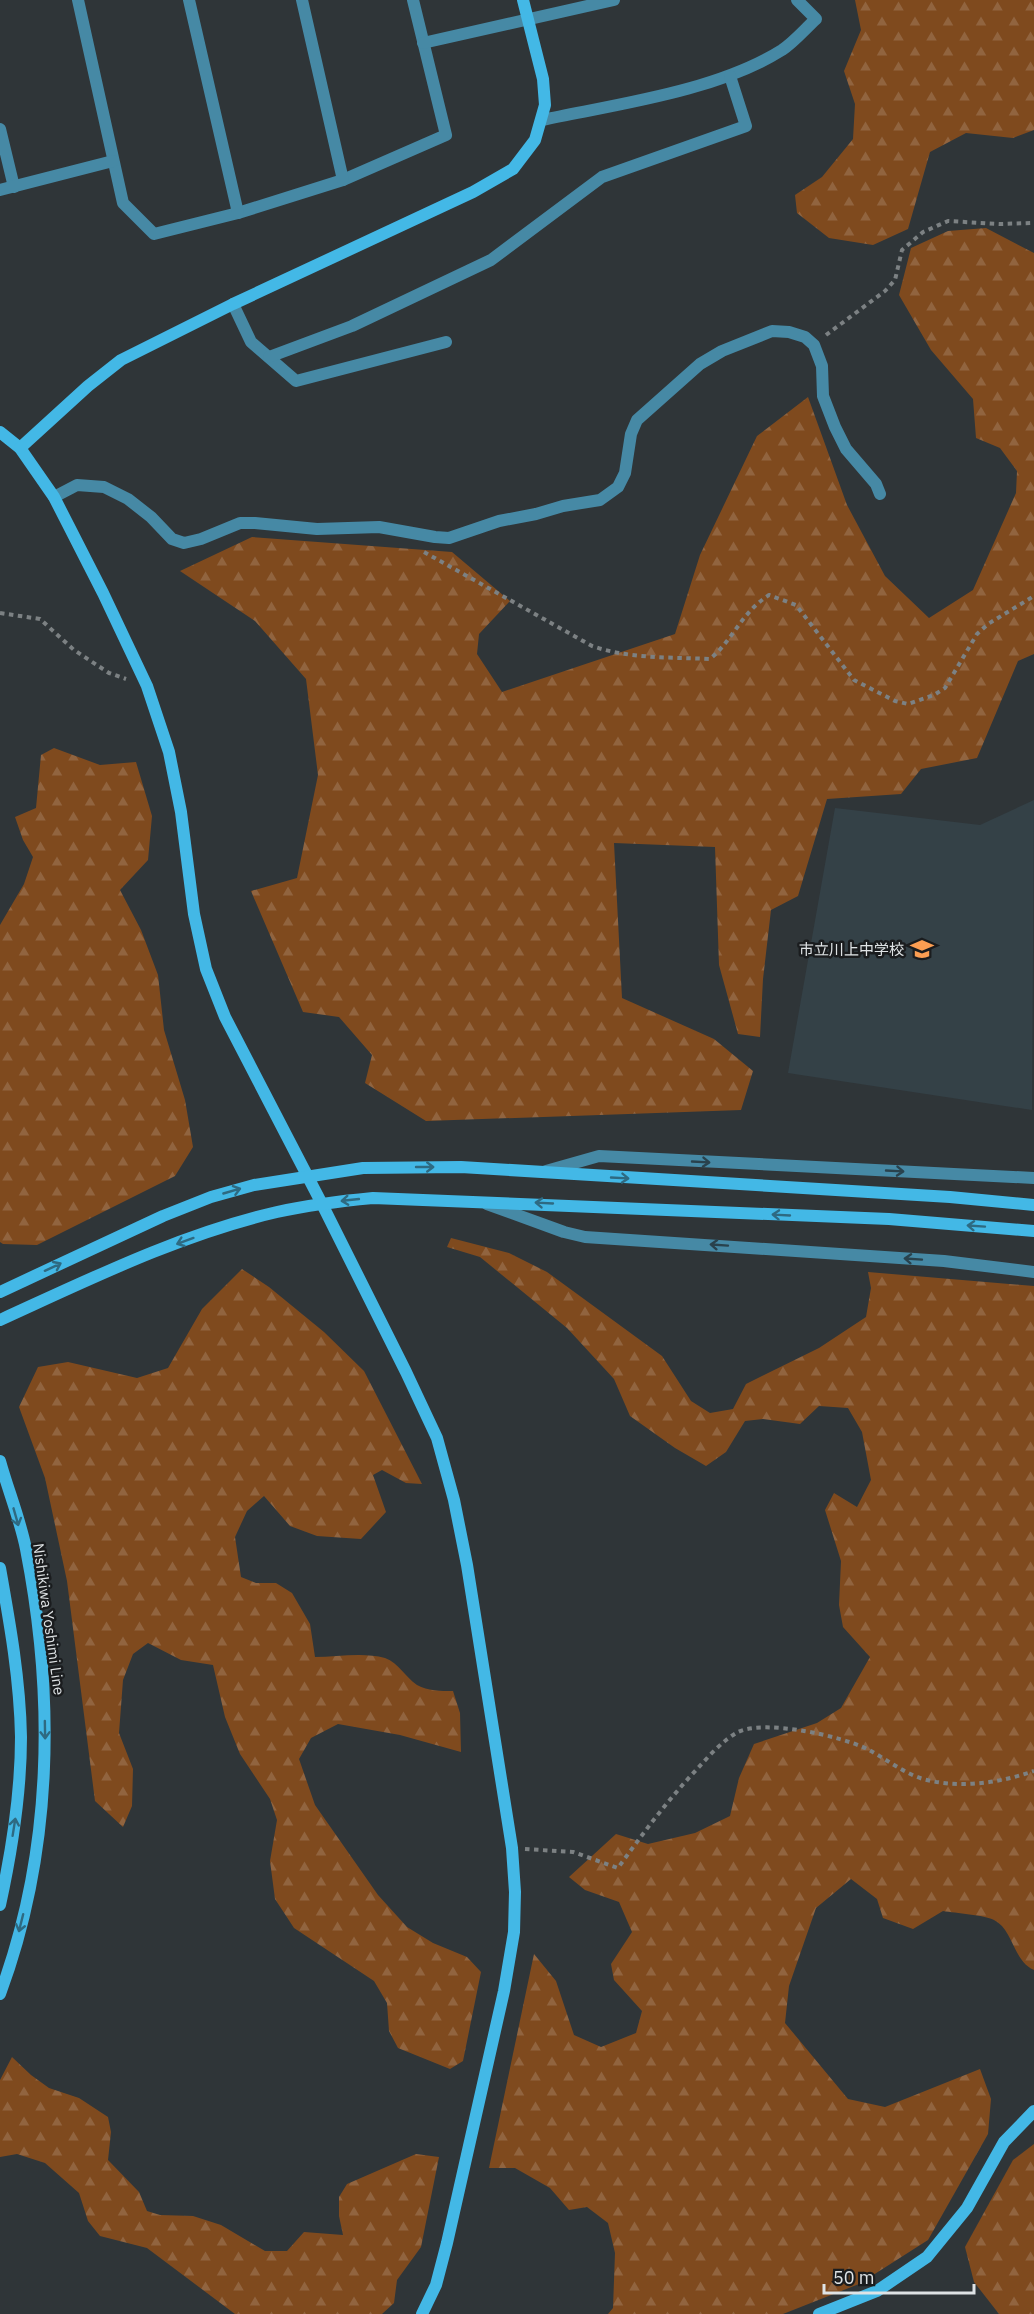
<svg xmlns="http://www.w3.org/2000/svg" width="1034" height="2314" viewBox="0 0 1034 2314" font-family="'IBM Plex Sans','Noto Sans JP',sans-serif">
	<defs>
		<pattern id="forest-firs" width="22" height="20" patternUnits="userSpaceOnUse" patternTransform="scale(1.5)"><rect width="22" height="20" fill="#7f4a1e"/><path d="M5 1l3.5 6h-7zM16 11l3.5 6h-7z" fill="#91643f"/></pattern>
	</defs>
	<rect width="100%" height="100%" fill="#2f3538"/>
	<polygon fill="#344147" points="1034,800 1032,1110 788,1073 835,808 980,825"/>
	<g fill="url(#forest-firs)">
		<polygon points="855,0 1034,0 1034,130 1013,138 966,133 930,152 908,229 873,245 829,238 797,213 795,195 822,177 853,139 855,104 844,71 861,30"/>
		<polygon points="986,228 1034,253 1034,654 1018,661 977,758 921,769 901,794 827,799 798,896 771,910 763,979 760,1037 738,1034 719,965 715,847 614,843 622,998 714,1039 753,1071 741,1110 426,1121 365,1083 372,1055 339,1017 303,1012 251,891 297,878 318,775 306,679 255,621 180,571 252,537 452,552 510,601 479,634 477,654 502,692 675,634 700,555 757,436 808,397 847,505 885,576 929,618 973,590 1016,493 1017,471 1000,448 976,438 973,399 931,350 899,295 911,248 948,231"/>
		<polygon points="54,748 100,765 136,762 152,816 148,860 120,890 141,930 158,975 164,1030 185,1100 193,1147 175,1176 37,1245 3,1244 0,1242 0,925 24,884 33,857 23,840 15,817 36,808 41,755"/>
		<path d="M451 1238 509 1253 547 1272 662 1356 691 1401 710 1413 733 1409 746 1384 819 1348 866 1317 871 1288 868 1272 1034 1286V1970C1013 1961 1013 1929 994 1920 984 1915 956 1913 943 1911L913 1929 883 1918 877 1899 851 1879 816 1908 789 1986 785 2023 848 2099 885 2107 980 2069 991 2099 988 2134 928 2240 859 2284 783 2314H608L613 2308 615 2253 608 2223 587 2207 569 2210 550 2188 515 2168H489L534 1954 556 1981 574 2035 601 2047 636 2033 642 2011 614 1980 611 1964 632 1932 619 1902 585 1890 569 1877 616 1834 648 1844 695 1833 730 1816 739 1778 754 1744 817 1723 841 1708 870 1657 843 1627 839 1605 841 1561 825 1510 834 1493 857 1507 871 1480 862 1432 848 1408 819 1406 800 1424 763 1419 745 1421 726 1452 706 1466 675 1448 630 1416 614 1379 567 1328 480 1257 447 1247Z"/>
		<path d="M242 1269 269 1287 324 1332 364 1371 422 1484 406 1483 382 1470 373 1475 386 1512 361 1539 317 1536 290 1526 264 1496 247 1511 235 1537 241 1577 256 1583H276L292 1593 310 1624 315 1657C337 1657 363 1652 385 1658 399 1663 405 1677 417 1685 428 1691 440 1691 453 1691L460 1713 461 1752 400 1735 338 1724 311 1738 299 1759 315 1805 378 1895 407 1927 433 1943 467 1957 481 1972 463 2061 450 2069 398 2048 389 2031 387 2003 374 1981 294 1928 275 1899 270 1861 277 1820 270 1799 240 1754 225 1717 213 1665 181 1660 148 1643 133 1654 123 1680 119 1733 133 1769 132 1806 123 1827 95 1801 67 1581 45 1478 19 1407 38 1367 68 1362 137 1378 168 1368 202 1309Z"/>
		<polygon points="12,2057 31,2075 49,2088 79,2098 108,2117 111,2132 108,2160 139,2192 147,2211 160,2215 193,2216 221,2225 265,2251 287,2251 304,2232 343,2235 339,2216 339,2197 347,2184 416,2154 439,2157 421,2247 397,2280 394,2303 382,2314 235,2314 147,2248 100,2236 88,2221 79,2193 45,2163 17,2154 0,2157 0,2080"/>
		<polygon points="1034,2144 1034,2314 999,2314 974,2282 965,2247 1013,2160"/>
	</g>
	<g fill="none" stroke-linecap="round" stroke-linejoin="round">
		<g stroke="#7c8183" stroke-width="4" stroke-dasharray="4.5 4.5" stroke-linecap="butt">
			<polyline points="826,335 885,291 895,280 902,250 923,232 948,221 999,224 1034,223"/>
			<path d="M424 552 592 646C630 659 669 657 710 659 733 640 741 613 769 595L796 605 854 680 895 701 908 704 934 695 945 688 977 634 988 624 1034 596"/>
			<polyline points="0,613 40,619 74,650 109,673 126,679"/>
			<path d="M525 1849 573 1852 618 1868C643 1833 668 1800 697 1769 709 1756 723 1740 738 1732 765 1719 841 1736 867 1749 885 1758 903 1773 923 1779 960 1789 999 1783 1034 1771"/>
		</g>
		<g stroke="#4689a5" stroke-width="12">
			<polyline points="78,0 123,203 154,234 238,213 343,180 446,135 413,0"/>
			<polyline points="189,0 238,213"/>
			<polyline points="302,0 343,180"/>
			<polyline points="423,43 614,0"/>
			<path d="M542 120C618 104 717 91 782 50 794 42 805 29 816 19L797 0"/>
			<polyline points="0,129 14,187"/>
			<polyline points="0,190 113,161"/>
			<polyline points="233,304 251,342 296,381 446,342"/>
			<polyline points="269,357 352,326 491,260 602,177 746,126 730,76"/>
			<polyline points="54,497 77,485 104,487 128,499 151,517 172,539 184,543 201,539 240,523 255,523 317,529 379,527 435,537 449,538 499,521 536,514 563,506 600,500 618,487 625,473 631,434 637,420 700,364 722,351 772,331 789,332 805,337 814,345 822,366 823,396 835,427 846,449 876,484 880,494"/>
			<polyline points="546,1171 599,1156 1034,1178"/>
			<polyline points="487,1204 564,1232 585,1237 944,1261 1034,1272"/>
		</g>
		<g stroke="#43b8e6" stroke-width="12">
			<polyline points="0,432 20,448 54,497 103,593 147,686 169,752 181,812 194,914 206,969 225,1017 322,1204 406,1372 437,1438 454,1500 467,1565 512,1848 515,1892 514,1932 504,1991 447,2243 436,2285 422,2314"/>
			<polyline points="20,448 88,386 121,360 233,304 473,192 513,169 535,140 545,105 543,79 523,0"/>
			<polyline points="0,1292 163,1216 211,1197 254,1185 363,1168 461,1167 950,1197 1034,1205"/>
			<path d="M0 1320C90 1279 181 1234 277 1212 309 1205 341 1201 373 1198L889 1219 1034 1231"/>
			<path d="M0 1461C8 1490 20 1519 26 1549 55 1697 53 1851 0 1994"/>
			<path d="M0 1568C10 1624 20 1680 21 1737 21 1793 12 1850 0 1905"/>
			<polyline points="819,2314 877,2291 927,2257 967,2208 1004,2142 1034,2111"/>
		</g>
	</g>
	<defs><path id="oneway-shaft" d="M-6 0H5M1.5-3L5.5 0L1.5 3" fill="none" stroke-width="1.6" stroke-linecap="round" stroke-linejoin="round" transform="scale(1.5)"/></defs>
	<g stroke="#29424d">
		<use href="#oneway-shaft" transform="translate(701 1162) rotate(3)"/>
		<use href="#oneway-shaft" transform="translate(895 1171) rotate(3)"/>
		<use href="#oneway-shaft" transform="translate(719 1245) rotate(-176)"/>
		<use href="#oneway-shaft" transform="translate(913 1259) rotate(-176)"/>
	</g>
	<g stroke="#2e6a82">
		<use href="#oneway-shaft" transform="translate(425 1167)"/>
		<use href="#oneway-shaft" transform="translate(620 1178) rotate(3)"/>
		<use href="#oneway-shaft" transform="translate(232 1191) rotate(-16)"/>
		<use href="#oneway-shaft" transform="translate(350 1200) rotate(174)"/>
		<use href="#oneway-shaft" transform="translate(544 1203) rotate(-177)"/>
		<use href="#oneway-shaft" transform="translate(781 1215) rotate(-177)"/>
		<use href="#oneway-shaft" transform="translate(976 1226) rotate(-176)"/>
		<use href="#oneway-shaft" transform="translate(185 1241) rotate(160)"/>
		<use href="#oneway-shaft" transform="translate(53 1267) rotate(-25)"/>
		<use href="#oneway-shaft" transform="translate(16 1517) rotate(74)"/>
		<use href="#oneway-shaft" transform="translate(45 1730) rotate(89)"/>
		<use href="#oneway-shaft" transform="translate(14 1827) rotate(-81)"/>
		<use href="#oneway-shaft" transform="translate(21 1923) rotate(104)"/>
	</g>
	<defs>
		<g id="school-bare" transform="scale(1.8)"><path d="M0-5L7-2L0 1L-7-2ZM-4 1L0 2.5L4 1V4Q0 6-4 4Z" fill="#fc9e52" stroke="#1a1c1e" stroke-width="2.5" paint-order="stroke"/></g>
	</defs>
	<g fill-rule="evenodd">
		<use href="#school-bare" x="922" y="949"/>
	</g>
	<g text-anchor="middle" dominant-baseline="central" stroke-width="5" stroke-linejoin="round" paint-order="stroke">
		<g font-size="15" fill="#dfe3e5" stroke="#1a1c1e" text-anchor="end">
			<text x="904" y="949">市立川上中学校</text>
		</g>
		<g font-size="15" fill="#dfe3e5" stroke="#1a1c1e">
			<text transform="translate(49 1619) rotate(82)">Nishikiwa Yoshimi Line</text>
		</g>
	</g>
	<path d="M824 2284v9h150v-9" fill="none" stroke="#dfe3e5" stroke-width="3"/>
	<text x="833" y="2284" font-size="18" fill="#dfe3e5" stroke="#1a1c1e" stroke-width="4.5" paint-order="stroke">50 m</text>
</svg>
